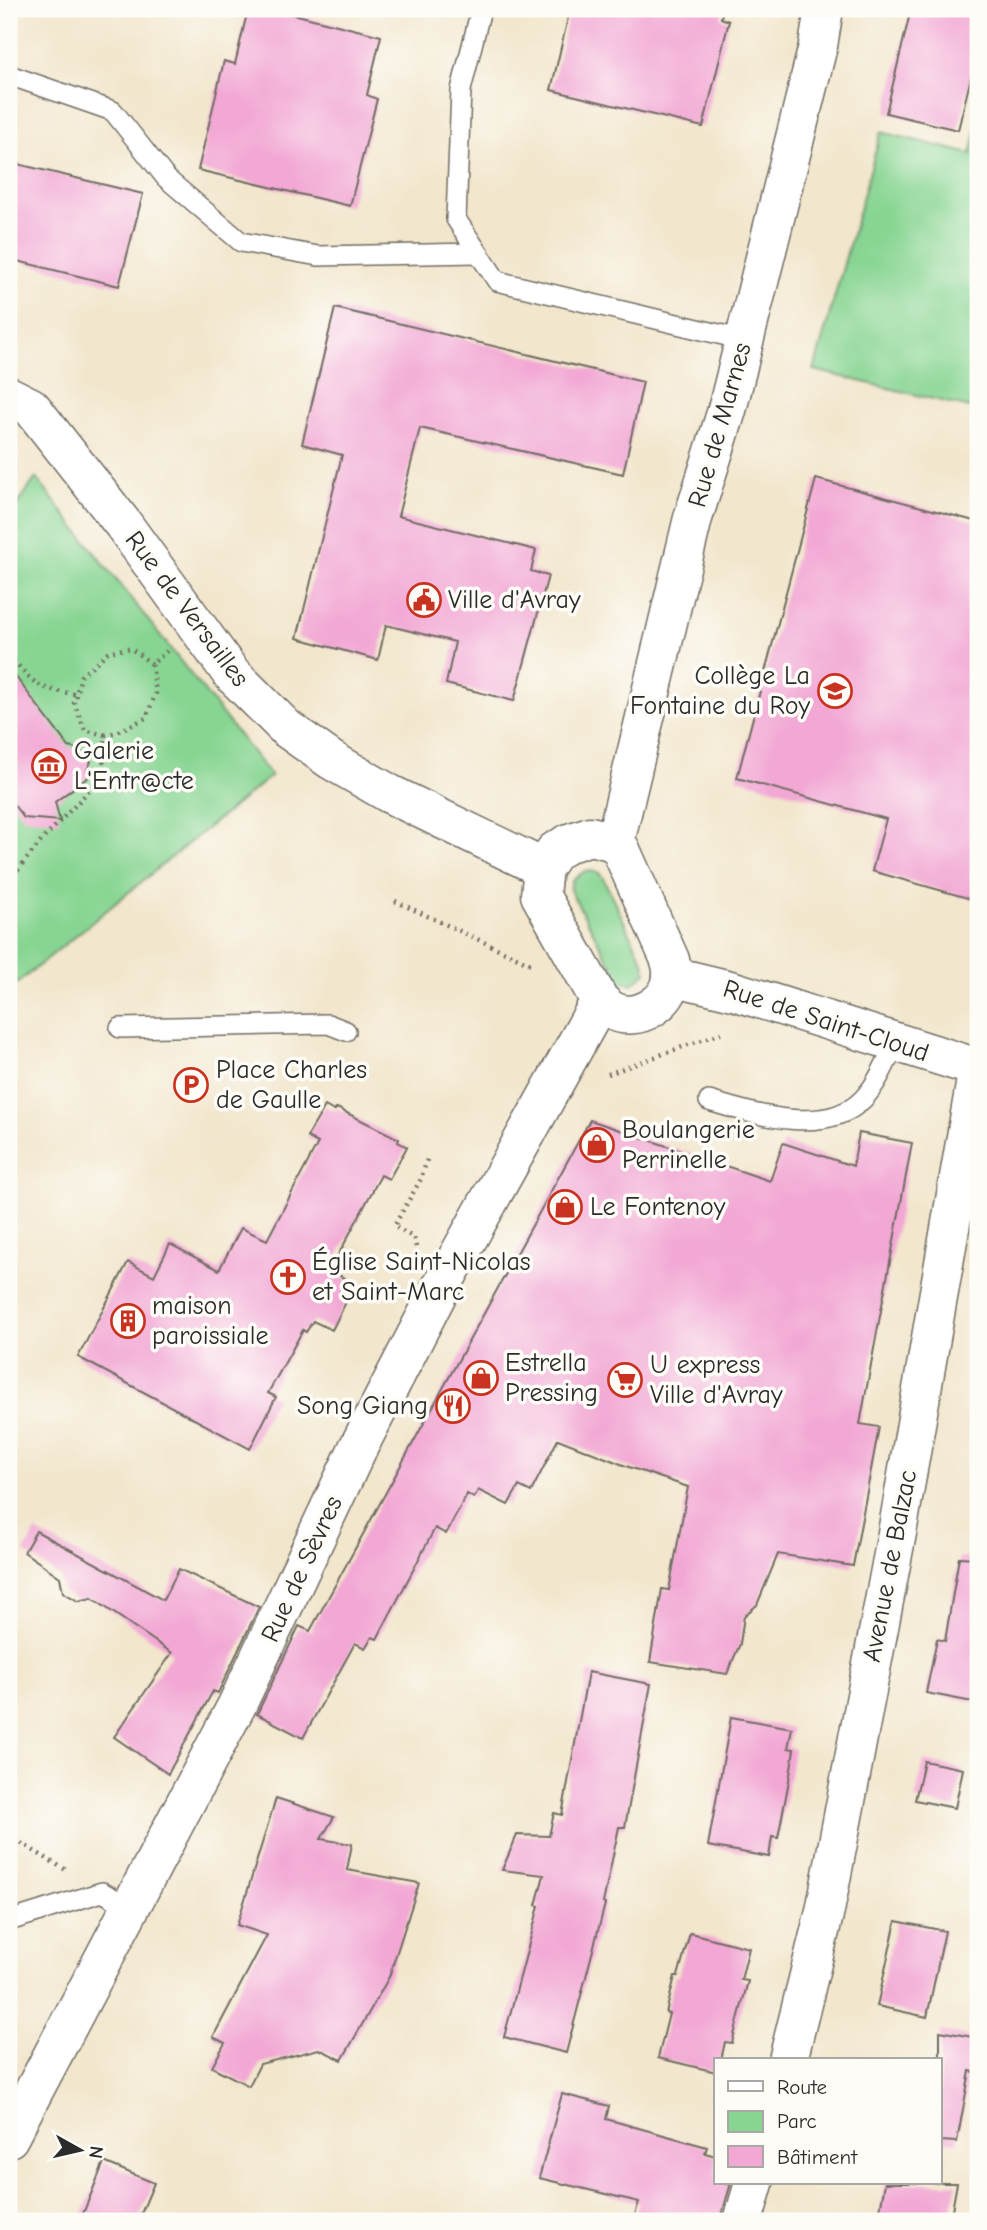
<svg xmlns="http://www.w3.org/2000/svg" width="987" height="2230" viewBox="0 0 987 2230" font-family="'Comic Neue',sans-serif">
	<rect width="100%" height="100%" fill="#fdfcf7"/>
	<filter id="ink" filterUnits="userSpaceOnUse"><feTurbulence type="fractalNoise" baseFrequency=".0143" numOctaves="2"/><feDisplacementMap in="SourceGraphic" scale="14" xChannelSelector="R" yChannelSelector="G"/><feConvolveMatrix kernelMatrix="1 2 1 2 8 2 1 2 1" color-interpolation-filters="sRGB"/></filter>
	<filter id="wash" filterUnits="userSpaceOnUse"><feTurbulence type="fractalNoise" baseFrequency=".00686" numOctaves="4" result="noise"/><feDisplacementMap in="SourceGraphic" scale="28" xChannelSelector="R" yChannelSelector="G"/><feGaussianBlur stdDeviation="1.57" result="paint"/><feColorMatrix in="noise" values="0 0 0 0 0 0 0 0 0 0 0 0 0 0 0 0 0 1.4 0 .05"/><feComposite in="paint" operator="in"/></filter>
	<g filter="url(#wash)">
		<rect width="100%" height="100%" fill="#f2e6cc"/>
		<g fill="#88d593" stroke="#5a805f" stroke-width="2">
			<polygon points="978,124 978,410 814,370 881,132 971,154"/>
			<polygon points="36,478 271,776 9,990 9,516"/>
			<polygon points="585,871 598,872 603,878 645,965 646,973 632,984 620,981 570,890 572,880"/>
		</g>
		<g id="blocks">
			<g fill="#f2a7d4">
				<polygon points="248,9 273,9 381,36 367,95 377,99 350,206 198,170 224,61 235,64"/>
				<polygon points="570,9 723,9 721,18 729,21 703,127 551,90"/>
				<polygon points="911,9 978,9 978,49 958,130 886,113"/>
				<polygon points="9,162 143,194 119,286 9,259"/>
				<polygon points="335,308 643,382 623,474 420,428 398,516 536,550 531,571 548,576 514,701 446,684 455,642 386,625 378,660 297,638 342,455 302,444"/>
				<polygon points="816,479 978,522 978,901 872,871 886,819 737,778"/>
				<polygon points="9,668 69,747 81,750 91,762 87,770 91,775 55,802 60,821 24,818 9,799"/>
				<polygon points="325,1106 334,1111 337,1108 399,1139 398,1142 407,1147 389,1179 381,1175 334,1263 337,1265 333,1272 355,1284 332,1330 313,1321 306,1332 303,1330 268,1393 276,1397 250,1449 78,1357 128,1262 154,1276 170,1244 219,1270 241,1228 267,1240 318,1143 307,1137"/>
				<polygon points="590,1120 770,1181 783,1143 853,1166 859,1133 912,1143 860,1424 879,1427 853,1566 778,1554 757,1605 744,1616 740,1644 727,1674 650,1662 662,1589 669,1590 688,1487 626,1466 558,1439 531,1492 519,1486 508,1505 478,1490 474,1498 467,1494 446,1534 435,1528 377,1639 372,1637 365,1648 355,1643 303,1738 257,1714 299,1626 310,1631"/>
				<polygon points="36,1531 163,1600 179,1569 259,1607 218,1693 213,1691 168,1774 114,1737 172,1653 92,1598 78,1601 63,1592 60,1577 24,1552"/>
				<polygon points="959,1557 978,1558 978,1703 926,1693 937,1639 945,1641"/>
				<polygon points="588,1672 651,1684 625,1827 619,1827 603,1903 605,1904 566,2053 504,2037 539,1906 536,1905 544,1875 502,1870 517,1835 549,1836 554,1813 562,1815"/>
				<polygon points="731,1717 792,1728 788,1748 794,1749 790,1775 778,1838 772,1837 769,1857 708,1846"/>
				<polygon points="924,1761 963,1769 955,1808 915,1800"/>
				<polygon points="276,1798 334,1817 321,1839 352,1844 347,1870 419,1883 389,1977 342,2060 319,2049 260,2064 249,2086 212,2067 225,2043 213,2037 267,1935 237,1925"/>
				<polygon points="896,1921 945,1931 927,2017 877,2006"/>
				<polygon points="690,1933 749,1948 741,1980 748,1981 732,2043 725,2042 721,2060 716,2060 716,2072 658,2058 669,2014 666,2013 675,1976 678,1976"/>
				<polygon points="940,2031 978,2038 978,2073 970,2071 957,2142 940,2141"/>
				<polygon points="562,2094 609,2106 606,2119 707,2147 705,2153 716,2156 716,2183 731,2183 720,2221 633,2221 639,2202 539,2178"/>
				<polygon points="104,2162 154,2183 138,2221 80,2221"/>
				<polygon points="885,2183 957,2183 950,2221 878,2221"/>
			</g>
		</g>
	</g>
	<g filter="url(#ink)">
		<use href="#blocks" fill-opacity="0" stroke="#716c63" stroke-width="2"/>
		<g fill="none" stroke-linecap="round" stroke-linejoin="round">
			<g stroke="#716c63" stroke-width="22">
				<g id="service">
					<polyline points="481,9 461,90 456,219 497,281 744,340"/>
					<polyline points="9,75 113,111 166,178 241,242 318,256 478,253"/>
					<polyline points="120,1028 328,1024 346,1031"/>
					<path d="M709 1101C753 1114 827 1137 863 1099 878 1084 886 1061 896 1043"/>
					<polyline points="9,1921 102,1892 130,1907"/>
				</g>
			</g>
			<g stroke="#716c63" stroke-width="41">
				<g id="minor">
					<polyline points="788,2060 825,1911 897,1533 978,1068"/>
					<polyline points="743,2221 754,2183"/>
				</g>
			</g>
			<g stroke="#716c63" stroke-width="41">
				<g id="secondary">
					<polyline points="9,396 31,407 123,524 231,673 286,728 331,760 390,794 543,868"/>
					<path d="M590 836 615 842 621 850 670 960C671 965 673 972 672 977 670 1003 637 1023 613 1011 608 1009 604 1004 600 1001L540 895 543 868 555 851 569 843Z"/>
					<polyline points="615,842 693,518 727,410 818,46 824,9"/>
					<polyline points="672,976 734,991 978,1068"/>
					<polyline points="9,2138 237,1705 357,1450 440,1289 600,1001"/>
				</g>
			</g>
			<g stroke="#716c63" stroke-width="4.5" stroke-dasharray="2 5" stroke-linecap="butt">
				<path d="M9 655C35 685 37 689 76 694"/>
				<polyline points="105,735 85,730 74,703 81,676 108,652 130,648 152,664"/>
				<polyline points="9,881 42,840 103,776 105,735 117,732 146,718 156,693 152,664 167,651"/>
				<polyline points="395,901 531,964"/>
				<polyline points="608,1074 721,1033"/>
				<polyline points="416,1247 414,1238 394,1226 421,1179 428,1156"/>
				<polyline points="9,1836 66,1870"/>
			</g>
			<use href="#service" stroke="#fff" stroke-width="19"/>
			<use href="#minor" stroke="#fff" stroke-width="38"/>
			<use href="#secondary" stroke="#fff" stroke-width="38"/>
		</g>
	</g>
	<defs>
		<g id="civic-ring" transform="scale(1.75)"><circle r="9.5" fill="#fdfcf7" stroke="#c8321e" stroke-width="1.5"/><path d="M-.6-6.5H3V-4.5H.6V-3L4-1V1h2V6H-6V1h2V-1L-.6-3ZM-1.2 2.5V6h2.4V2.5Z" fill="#c8321e"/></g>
		<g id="school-ring" transform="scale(1.75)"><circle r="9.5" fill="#fdfcf7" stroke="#c8321e" stroke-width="1.5"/><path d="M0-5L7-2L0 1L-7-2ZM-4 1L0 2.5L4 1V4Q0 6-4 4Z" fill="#c8321e"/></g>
		<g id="museum-ring" transform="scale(1.75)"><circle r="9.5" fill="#fdfcf7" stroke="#c8321e" stroke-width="1.5"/><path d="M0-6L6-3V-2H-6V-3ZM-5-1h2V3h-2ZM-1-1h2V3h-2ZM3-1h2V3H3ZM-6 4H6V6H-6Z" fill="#c8321e"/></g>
		<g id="parking-ring" transform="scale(1.75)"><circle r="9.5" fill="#fdfcf7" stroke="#c8321e" stroke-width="1.5"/><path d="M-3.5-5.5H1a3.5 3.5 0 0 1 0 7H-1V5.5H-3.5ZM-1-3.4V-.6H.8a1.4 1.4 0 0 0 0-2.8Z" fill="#c8321e"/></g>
		<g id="shop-ring" transform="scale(1.75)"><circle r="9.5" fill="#fdfcf7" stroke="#c8321e" stroke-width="1.5"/><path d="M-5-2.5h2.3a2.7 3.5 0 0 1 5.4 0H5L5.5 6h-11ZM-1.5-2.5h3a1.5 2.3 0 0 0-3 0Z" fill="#c8321e"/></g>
		<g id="church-ring" transform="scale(1.75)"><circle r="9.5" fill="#fdfcf7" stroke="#c8321e" stroke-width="1.5"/><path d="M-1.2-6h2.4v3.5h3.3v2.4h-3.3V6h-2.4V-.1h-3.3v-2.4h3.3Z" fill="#c8321e"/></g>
		<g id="building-ring" transform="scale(1.75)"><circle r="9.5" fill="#fdfcf7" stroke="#c8321e" stroke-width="1.5"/><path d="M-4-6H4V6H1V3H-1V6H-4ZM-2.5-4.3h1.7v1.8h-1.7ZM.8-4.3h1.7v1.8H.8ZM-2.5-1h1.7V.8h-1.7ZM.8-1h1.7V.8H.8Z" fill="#c8321e"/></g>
		<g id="supermarket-ring" transform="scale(1.75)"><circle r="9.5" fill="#fdfcf7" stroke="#c8321e" stroke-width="1.5"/><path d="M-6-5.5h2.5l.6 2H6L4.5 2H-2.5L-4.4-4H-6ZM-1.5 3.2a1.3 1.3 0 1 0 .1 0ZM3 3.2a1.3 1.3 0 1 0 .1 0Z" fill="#c8321e"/></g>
		<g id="restaurant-ring" transform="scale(1.75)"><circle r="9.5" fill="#fdfcf7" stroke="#c8321e" stroke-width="1.5"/><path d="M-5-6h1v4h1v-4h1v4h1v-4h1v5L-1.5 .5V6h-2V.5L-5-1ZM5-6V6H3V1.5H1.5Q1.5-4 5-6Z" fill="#c8321e"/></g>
	</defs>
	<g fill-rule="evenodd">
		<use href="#civic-ring" x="424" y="600"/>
		<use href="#school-ring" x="835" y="691"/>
		<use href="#museum-ring" x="49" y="766"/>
		<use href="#parking-ring" x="191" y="1085"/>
		<use href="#shop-ring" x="597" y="1145"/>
		<use href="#shop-ring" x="565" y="1207"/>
		<use href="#church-ring" x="288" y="1277"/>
		<use href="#building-ring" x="128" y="1321"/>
		<use href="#shop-ring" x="481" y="1378"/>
		<use href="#supermarket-ring" x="625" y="1380"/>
		<use href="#restaurant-ring" x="453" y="1406"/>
	</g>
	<g text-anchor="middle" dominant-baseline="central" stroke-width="7" stroke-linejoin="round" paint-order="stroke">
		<g font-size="26" fill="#2b2b2b" stroke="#fdfcf7">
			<text transform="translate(720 425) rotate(-74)">Rue de Marnes</text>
			<text transform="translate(187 609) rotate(53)">Rue de Versailles</text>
			<text transform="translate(826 1021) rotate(18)">Rue de Saint-Cloud</text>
			<text transform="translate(890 1566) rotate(-79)">Avenue de Balzac</text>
			<text transform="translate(302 1569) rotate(-65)">Rue de Sèvres</text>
		</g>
		<g font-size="26" fill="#2b2b2b" stroke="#fdfcf7" text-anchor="start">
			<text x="448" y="600">Ville d'Avray</text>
			<text x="810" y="676" text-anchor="end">Collège La<tspan x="810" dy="30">Fontaine du Roy</tspan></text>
			<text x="74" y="751">Galerie<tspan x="74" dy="30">L'Entr@cte</tspan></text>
			<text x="216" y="1070">Place Charles<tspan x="216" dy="30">de Gaulle</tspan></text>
			<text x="622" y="1130">Boulangerie<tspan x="622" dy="30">Perrinelle</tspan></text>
			<text x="590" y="1207">Le Fontenoy</text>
			<text x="312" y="1262">Église Saint-Nicolas<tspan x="312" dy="30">et Saint-Marc</tspan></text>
			<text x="152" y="1306">maison<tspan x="152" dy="30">paroissiale</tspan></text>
			<text x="505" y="1363">Estrella<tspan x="505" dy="30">Pressing</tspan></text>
			<text x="650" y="1365">U express<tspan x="650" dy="30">Ville d'Avray</tspan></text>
			<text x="428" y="1406" text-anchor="end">Song Giang</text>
		</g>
	</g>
	<rect width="987" height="2230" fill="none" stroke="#fdfcf7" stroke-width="35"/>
	<rect x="714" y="2058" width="228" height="126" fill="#fdfcf7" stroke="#a9a8a5" stroke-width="2"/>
	<rect x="728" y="2081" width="35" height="10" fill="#ffffff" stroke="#a9a8a5" stroke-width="2"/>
	<text x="777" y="2094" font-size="21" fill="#2b2b2b">Route</text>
	<rect x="728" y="2111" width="35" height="21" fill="#88d593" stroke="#a9a8a5" stroke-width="2"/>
	<text x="777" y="2128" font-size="21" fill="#2b2b2b">Parc</text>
	<rect x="728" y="2146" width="35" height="21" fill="#f2a7d4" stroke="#a9a8a5" stroke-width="2"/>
	<text x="777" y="2164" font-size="21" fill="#2b2b2b">Bâtiment</text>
	<g transform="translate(80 2150) rotate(98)" stroke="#fdfcf7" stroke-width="5" paint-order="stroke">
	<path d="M0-5L12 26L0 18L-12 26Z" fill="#2b2b2b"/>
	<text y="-10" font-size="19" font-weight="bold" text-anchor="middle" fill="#2b2b2b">N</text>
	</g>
</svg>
